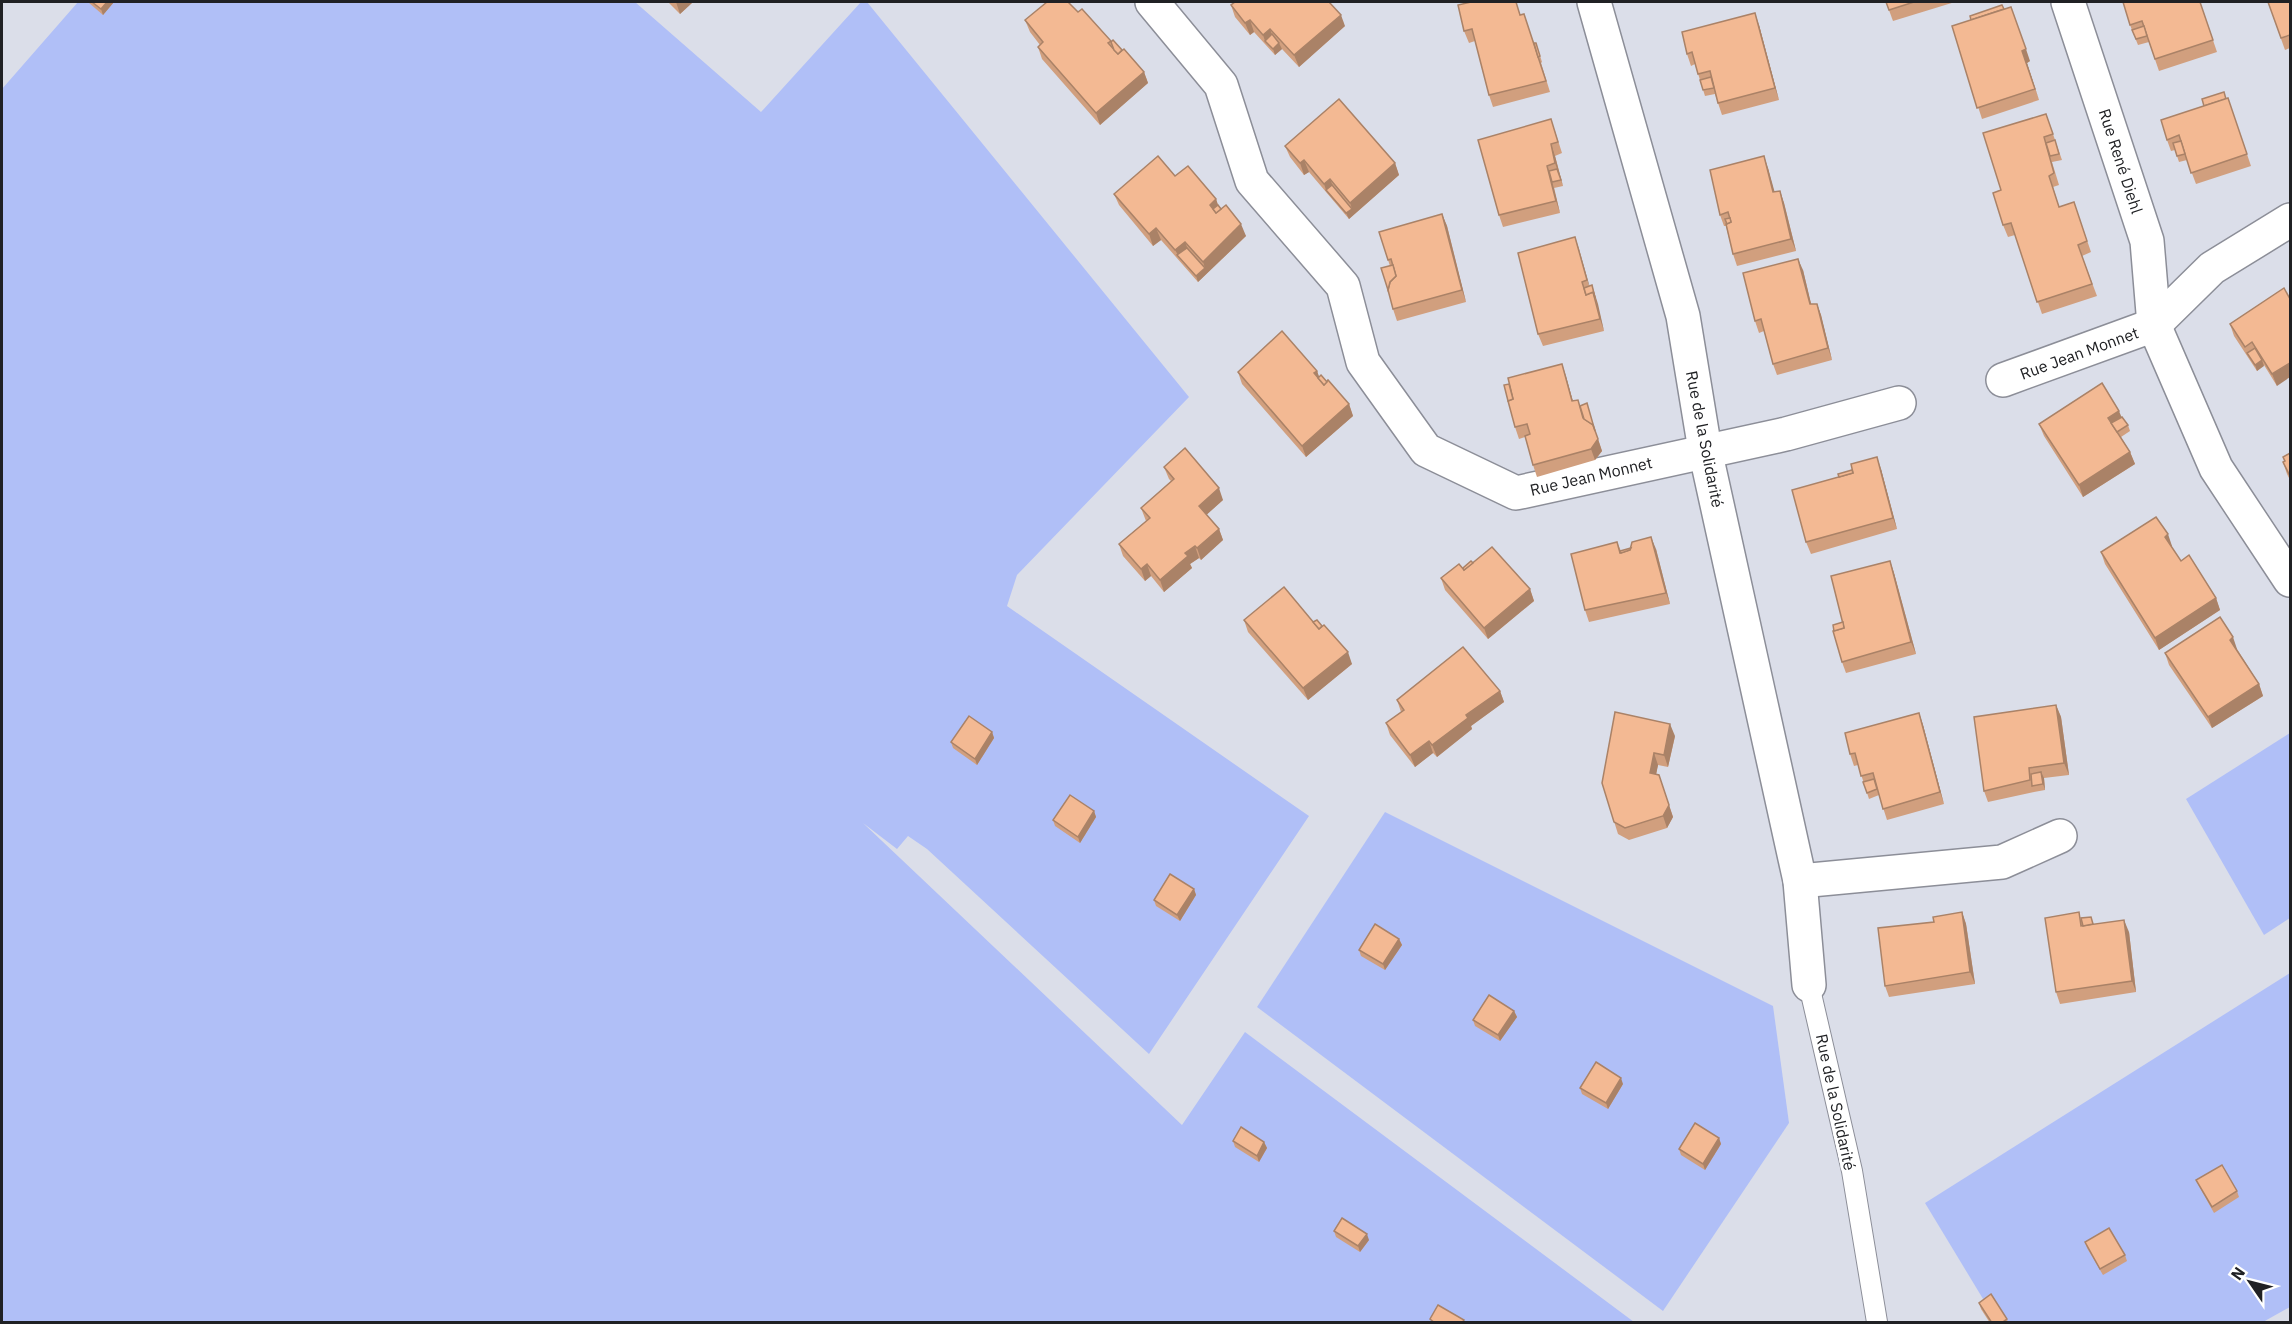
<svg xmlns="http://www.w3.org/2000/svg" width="2292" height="1324" viewBox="0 0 2292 1324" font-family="'IBM Plex Sans',sans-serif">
	<rect width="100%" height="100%" fill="#dbdee9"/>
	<g fill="#b0bff7">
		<polygon points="78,2 635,2 761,112 861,2 867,2 1189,397 1017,575 1007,606 1309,816 1149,1054 927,849 908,836 897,849 863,823 1182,1125 1245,1032 1634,1322 2,1322 2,89"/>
		<polygon points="2290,733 2290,918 2264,935 2186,799"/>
		<polygon points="1385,812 1773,1006 1789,1123 1663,1311 1257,1007"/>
		<polygon points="2290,973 2290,1307 2263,1322 1997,1322 1925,1203"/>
	</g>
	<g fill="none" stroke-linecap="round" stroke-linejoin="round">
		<g stroke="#8c8e98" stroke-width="22">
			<polyline id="lane" points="1809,985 1852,1171 1877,1322"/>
		</g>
		<g stroke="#8c8e98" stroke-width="36">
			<g id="street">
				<polyline points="1152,2 1221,85 1252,181 1343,286 1363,362 1426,450 1516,493 1786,434 1899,403"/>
				<polyline points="1594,2 1683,316 1705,450 1800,881 1809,985"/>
				<polyline points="2068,2 2147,241 2154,325 2216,468 2290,580"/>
				<polyline points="2003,380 2154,325 2212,268 2290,220"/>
				<polyline points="1800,881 2002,862 2060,836"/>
			</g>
		</g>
		<use href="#lane" stroke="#fff" stroke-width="20"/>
		<use href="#street" stroke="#fff" stroke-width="33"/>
	</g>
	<g fill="#d19f7e">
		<polygon points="88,2 114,2 103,15"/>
		<polygon points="668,2 693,2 680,14"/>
		<polygon points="1886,2 1955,2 1893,21"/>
		<polygon points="2200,2 2217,52 2159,71 2149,42 2138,45 2130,25"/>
		<polygon points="2268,2 2290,2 2290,48 2285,50"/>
		<polygon points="1231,5 1345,26 1299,67 1282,49 1275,55 1254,32 1250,35 1235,17"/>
		<polygon points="1078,12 1111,42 1122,50 1144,72 1148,83 1100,125 1042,59 1038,47 1040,45 1030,32 1025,20"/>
		<polygon points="1521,14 1534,43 1536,43 1542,62 1541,63 1550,92 1493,107 1489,95 1475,41 1469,43 1464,31"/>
		<polygon points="1759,25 1779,100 1722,115 1715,94 1705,96 1695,64 1691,66 1687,54"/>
		<polygon points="1952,26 2030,61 2027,63 2039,100 1982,119"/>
		<polygon points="2226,99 2232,110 2251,166 2196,184 2187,160 2179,162 2175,150 2171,151 2167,140"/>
		<polygon points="2046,114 2062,160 2052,162 2059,185 2053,187 2059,207 2074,202 2091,252 2082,256 2097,296 2042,314 2015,235 2008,237 2003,225"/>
		<polygon points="1555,131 1562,153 1555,156 1563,186 1554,188 1554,187 1560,213 1503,227 1499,215"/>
		<polygon points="1285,146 1395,163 1399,175 1349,219 1309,172 1304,175 1290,157"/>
		<polygon points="1768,168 1774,192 1780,191 1784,203 1796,251 1737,266 1733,254 1726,226 1724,226 1720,215"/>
		<polygon points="1175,176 1216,199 1218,205 1246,236 1198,282 1161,240 1153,246 1119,205 1114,194"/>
		<polygon points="1442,214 1447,226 1466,302 1397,321 1393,309 1390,266 1388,260"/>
		<polygon points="1575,237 1589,286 1594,291 1604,331 1543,346 1538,334"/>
		<polygon points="1803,270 1811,304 1817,304 1821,315 1832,360 1777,375 1773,364 1764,331 1759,333 1755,321"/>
		<polygon points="2284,288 2277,386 2264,365 2257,371 2234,336 2230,324"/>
		<polygon points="1562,364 1573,401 1580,406 1597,436 1602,451 1595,460 1537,477 1533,465 1525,437 1519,439 1515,427"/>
		<polygon points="1317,371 1319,377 1349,404 1353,416 1306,457 1242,384 1238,372"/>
		<polygon points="2122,417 2128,425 2130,431 2121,437 2130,452 2135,464 2083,497 2044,436 2039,424"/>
		<polygon points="2290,453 2290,480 2287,474 2283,462 2284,461 2283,457"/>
		<polygon points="1164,467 1223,500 1206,515 1219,529 1223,540 1201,560 1199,558 1190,564 1192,568 1164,592 1151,576 1145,581 1123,556 1119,544 1146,521 1141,508 1171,481 1169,479"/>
		<polygon points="1881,469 1897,529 1811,554 1806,542"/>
		<polygon points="1617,542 1621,551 1631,548 1656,549 1670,604 1589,622 1585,610"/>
		<polygon points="2172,546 2171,547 2181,561 2216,598 2220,610 2159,650 2105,564 2101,552"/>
		<polygon points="1890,561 1894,573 1916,654 1846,673 1842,662 1843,622"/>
		<polygon points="1473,563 1530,589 1534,601 1488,639 1445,590 1441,578"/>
		<polygon points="1244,620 1313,622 1352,664 1308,700 1248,632"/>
		<polygon points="2237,649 2259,684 2263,696 2212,728 2169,665 2165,653"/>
		<polygon points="1500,691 1504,702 1471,726 1472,729 1437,757 1433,753 1415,767 1390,735 1386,723 1401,712 1397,700"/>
		<polygon points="2056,705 2061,717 2069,775 2044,778 2045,790 2034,792 1988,802 1984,791"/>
		<polygon points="1919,713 1923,725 1944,804 1887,820 1879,795 1869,799 1858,765 1854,766 1850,754"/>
		<polygon points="992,732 994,738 977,765 953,748 951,742"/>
		<polygon points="1675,736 1668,767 1658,765 1656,774 1659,775 1673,817 1667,828 1629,840 1618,834 1602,783"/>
		<polygon points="1094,811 1096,817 1080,843 1055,826 1053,820"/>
		<polygon points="1194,889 1196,895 1180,921 1156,906 1154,900"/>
		<polygon points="1962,912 1966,924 1975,984 1889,997 1885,986 1934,922"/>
		<polygon points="2081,918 2094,924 2129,932 2136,992 2060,1004 2056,992"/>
		<polygon points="1399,939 1402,945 1385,970 1361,956 1359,950"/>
		<polygon points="1514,1011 1517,1017 1500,1041 1475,1026 1473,1020"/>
		<polygon points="1623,1084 1608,1109 1582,1094 1580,1088"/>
		<polygon points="1719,1138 1721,1144 1705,1170 1681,1155 1679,1149"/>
		<polygon points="1233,1141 1264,1142 1267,1148 1259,1162 1235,1147"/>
		<polygon points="2196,1180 2237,1191 2239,1197 2214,1213 2199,1186"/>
		<polygon points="1334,1231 1369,1240 1360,1252 1336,1237"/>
		<polygon points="2085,1242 2125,1255 2127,1261 2103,1275 2087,1248"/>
		<polygon points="1979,1303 2007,1319 2008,1323 1990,1323 1981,1309"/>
	</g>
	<g fill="#aa8267">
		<polygon points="107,2 114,2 103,15 101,9"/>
		<polygon points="676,2 693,2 680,14"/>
		<polygon points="1755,13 1759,25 1779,100 1775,88"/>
		<polygon points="1341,15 1345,26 1299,67 1294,55"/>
		<polygon points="1250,20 1254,32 1250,35 1245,23"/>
		<polygon points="1270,29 1274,40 1265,41 1263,35"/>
		<polygon points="1279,43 1282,49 1275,55 1273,49"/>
		<polygon points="2026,49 2030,61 2027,63 2039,100 2022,51"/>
		<polygon points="1144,72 1148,83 1100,125 1096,113"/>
		<polygon points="1551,144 1555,156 1563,186 1555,163"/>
		<polygon points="1764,156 1768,168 1778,204 1773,192"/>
		<polygon points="1304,160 1309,172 1304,175 1300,163"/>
		<polygon points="1395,163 1399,175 1349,219 1346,213 1352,209 1350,203"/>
		<polygon points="1547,166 1551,177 1560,213 1556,201"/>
		<polygon points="1330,179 1335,191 1326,190 1324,184"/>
		<polygon points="1780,191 1784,203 1796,251 1791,239"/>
		<polygon points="1216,199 1220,211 1216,215 1210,205"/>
		<polygon points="1442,214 1447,226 1466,302 1462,290"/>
		<polygon points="1241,224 1246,236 1198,282 1196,276 1205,268 1203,262"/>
		<polygon points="1156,228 1161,240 1153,246 1149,234"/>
		<polygon points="1575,237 1579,249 1591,291 1587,280"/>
		<polygon points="1185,242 1190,254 1178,255 1175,250"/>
		<polygon points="1798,259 1803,270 1814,316 1810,304"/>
		<polygon points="1592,285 1598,304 1604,331 1600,319"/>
		<polygon points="1817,304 1821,315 1832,360 1828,348"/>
		<polygon points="2262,360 2264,366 2257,371 2255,365"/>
		<polygon points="2290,363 2290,377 2277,386 2272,374"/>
		<polygon points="1562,364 1566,376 1576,413 1572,401"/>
		<polygon points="1317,371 1321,382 1314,373"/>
		<polygon points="1349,404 1353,416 1306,457 1302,446"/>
		<polygon points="2119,411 2124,423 2113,429 2108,418"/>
		<polygon points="1598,439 1602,451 1595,460 1591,449"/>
		<polygon points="2130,452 2135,464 2083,497 2079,485"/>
		<polygon points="1877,457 1881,469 1897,529 1893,518"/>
		<polygon points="1219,488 1223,500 1203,518 1199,506"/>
		<polygon points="1219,529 1223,540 1201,560 1197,548"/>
		<polygon points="2168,534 2172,546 2169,549 2165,537"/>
		<polygon points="1651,537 1656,549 1670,604 1666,593"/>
		<polygon points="1195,546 1199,558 1190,564 1192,568 1164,592 1160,580 1185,553"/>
		<polygon points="1890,561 1894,573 1916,654 1911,642"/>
		<polygon points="1147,564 1151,576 1145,581 1141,569"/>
		<polygon points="1530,589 1534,601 1488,639 1484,628"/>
		<polygon points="2216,598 2220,610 2159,650 2155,638"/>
		<polygon points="2233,637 2237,649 2234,652 2230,640"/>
		<polygon points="1348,652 1352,664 1308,700 1303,688"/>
		<polygon points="2259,684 2263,696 2212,728 2208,717"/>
		<polygon points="1500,691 1504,702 1471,726 1472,729 1437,757 1432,745 1466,715"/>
		<polygon points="2056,705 2061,717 2069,775 2064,763"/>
		<polygon points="1919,713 1923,725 1944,804 1940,792"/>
		<polygon points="1670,724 1675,736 1668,767 1664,755"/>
		<polygon points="992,732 994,738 977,765 975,759"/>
		<polygon points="1429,741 1433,753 1415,767 1410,755"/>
		<polygon points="1654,753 1658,765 1654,785 1650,773"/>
		<polygon points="2041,772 2044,778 2045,790 2043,784"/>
		<polygon points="1659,775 1673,817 1667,828 1663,816"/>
		<polygon points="1094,811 1096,817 1080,843 1078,837"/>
		<polygon points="1194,889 1196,895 1180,921 1177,915"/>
		<polygon points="1962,912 1966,924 1975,984 1970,972"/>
		<polygon points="2124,920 2129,932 2136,992 2132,981"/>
		<polygon points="1399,939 1402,945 1385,970 1383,964"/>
		<polygon points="1514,1011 1517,1017 1500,1041 1498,1035"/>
		<polygon points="1621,1078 1623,1084 1608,1109 1606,1103"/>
		<polygon points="1719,1138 1721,1144 1705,1170 1703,1164"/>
		<polygon points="1264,1142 1267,1148 1259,1162 1257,1156"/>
		<polygon points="1367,1234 1369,1240 1360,1252 1358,1246"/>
	</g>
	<g fill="#f3b993" stroke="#aa8267" stroke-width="1.5">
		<polygon points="92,2 107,2 101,9"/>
		<polygon points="1047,2 1068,2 1078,12 1082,9 1111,41 1108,43 1118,54 1124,49 1144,72 1096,113 1038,47 1043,42 1025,20"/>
		<polygon points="1235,2 1329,2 1341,15 1294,55 1270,29 1263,35 1250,20 1245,23 1231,5"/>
		<polygon points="1471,2 1516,2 1520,15 1524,14 1546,81 1489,95 1472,29 1464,31 1458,5"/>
		<polygon points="1886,2 1914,2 1889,10"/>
		<polygon points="2123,2 2200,2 2213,40 2155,59 2142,21 2130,25"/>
		<polygon points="2268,2 2290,2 2290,35 2281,38"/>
		<polygon points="2002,5 2004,9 1971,20 1970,16"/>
		<polygon points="2011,7 2026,49 2022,51 2035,89 1977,108 1952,26"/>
		<polygon points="1755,13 1775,88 1718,103 1710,71 1698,74 1692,52 1687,54 1682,32"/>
		<polygon points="2144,26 2147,36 2136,39 2132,30"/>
		<polygon points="1272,34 1279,43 1273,49 1265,41"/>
		<polygon points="1113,40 1122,50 1118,54 1114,50 1111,42"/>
		<polygon points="1534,43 1536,43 1540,56 1538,57"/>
		<polygon points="1711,77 1714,88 1703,90 1700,80"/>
		<polygon points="2224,92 2226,99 2204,106 2202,99"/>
		<polygon points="2228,98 2247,154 2191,173 2179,135 2167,140 2161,120"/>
		<polygon points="1339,99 1395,163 1350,203 1330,179 1324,184 1304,160 1300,163 1285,146"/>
		<polygon points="2046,114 2053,134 2044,137 2054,173 2049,176 2059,207 2074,202 2087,241 2078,245 2092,284 2037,302 2011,223 2003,225 1993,193 2001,190 1983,133"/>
		<polygon points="1551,119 1558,142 1551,144 1555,163 1547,166 1556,201 1499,215 1478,140"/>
		<polygon points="2055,140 2059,154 2050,156 2046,143"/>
		<polygon points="2181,141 2185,154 2177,156 2173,143"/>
		<polygon points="1158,156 1175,176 1188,166 1216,199 1210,205 1216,213 1226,205 1241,224 1203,262 1185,242 1175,250 1156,228 1149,234 1114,194"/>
		<polygon points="1764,156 1773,192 1780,191 1791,239 1733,254 1726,224 1731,222 1728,212 1720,215 1710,170"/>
		<polygon points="1557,169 1561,180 1552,182 1549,171"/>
		<polygon points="1332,185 1352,209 1346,213 1326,190"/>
		<polygon points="1218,205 1221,209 1216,213 1213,209"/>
		<polygon points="1442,214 1462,290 1393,309 1388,290 1390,282 1396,276 1391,259 1388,260 1379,232"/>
		<polygon points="1730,218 1731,222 1727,224 1725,219"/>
		<polygon points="1575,237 1587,280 1582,282 1586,295 1593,292 1600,319 1538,334 1518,253"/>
		<polygon points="1187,248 1205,268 1196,276 1177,255"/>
		<polygon points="1798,259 1810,304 1817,304 1828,348 1773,364 1761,319 1755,321 1743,273"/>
		<polygon points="1393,265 1396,276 1390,282 1388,290 1381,268"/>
		<polygon points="1592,285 1595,298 1593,292 1586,295 1584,288"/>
		<polygon points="2284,288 2290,299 2290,363 2272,374 2252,342 2245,347 2230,324"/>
		<polygon points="1282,331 1317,371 1314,373 1324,385 1328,380 1349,404 1302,446 1238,372"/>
		<polygon points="2255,348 2262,360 2255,365 2247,353"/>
		<polygon points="1562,364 1572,401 1578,400 1583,418 1593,425 1598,439 1591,449 1533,465 1525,436 1530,434 1527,424 1515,427 1508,401 1513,399 1508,378"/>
		<polygon points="1321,375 1327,382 1324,385 1318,378"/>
		<polygon points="2102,383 2119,411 2108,418 2130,452 2079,485 2039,424"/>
		<polygon points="1509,384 1513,399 1508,401 1504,385"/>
		<polygon points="1587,403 1595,431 1593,425 1584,419 1580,406"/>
		<polygon points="2122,417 2128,425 2117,432 2111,423"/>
		<polygon points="1185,448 1219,488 1199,506 1219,529 1197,548 1195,546 1185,553 1188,556 1160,580 1147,564 1141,569 1119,544 1150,518 1141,508 1174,479 1164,467"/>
		<polygon points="2290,453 2290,476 2283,462 2285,461 2283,457"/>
		<polygon points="1877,457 1893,518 1806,542 1792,490 1853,473 1851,464"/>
		<polygon points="1852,470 1853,473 1839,477 1838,474"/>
		<polygon points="2156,517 2168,534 2165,537 2181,561 2189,555 2216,598 2155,638 2101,552"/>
		<polygon points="1651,537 1666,593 1585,610 1571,554 1617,542 1620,553 1630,550 1632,542"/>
		<polygon points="1492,547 1530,589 1484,628 1441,578 1459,564 1464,570"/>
		<polygon points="1631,548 1630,550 1621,553 1620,551"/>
		<polygon points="1471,561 1473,563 1464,570 1463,568"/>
		<polygon points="1890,561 1911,642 1842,662 1833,631 1844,628 1831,576"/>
		<polygon points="1284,587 1319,629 1324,625 1348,652 1303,688 1244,620"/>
		<polygon points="2220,617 2233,637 2230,640 2259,684 2208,717 2165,653"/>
		<polygon points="1317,620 1322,626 1319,629 1313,622"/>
		<polygon points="1843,622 1844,628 1834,631 1833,625"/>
		<polygon points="1463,647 1500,691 1466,715 1468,718 1432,745 1429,741 1410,755 1386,723 1404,710 1397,700"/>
		<polygon points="2056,705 2064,763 2029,768 2030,780 1984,791 1974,717"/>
		<polygon points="1615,712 1670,724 1664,755 1654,753 1650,773 1659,775 1669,805 1663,816 1625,828 1614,822 1602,783"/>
		<polygon points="1919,713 1940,792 1883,809 1873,773 1861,776 1855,753 1850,754 1845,733"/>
		<polygon points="969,716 992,732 975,759 951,742"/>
		<polygon points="2041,772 2043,784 2032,786 2031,774"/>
		<polygon points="1874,779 1877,789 1867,793 1863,782"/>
		<polygon points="1070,795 1094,811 1078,837 1053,820"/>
		<polygon points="1170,874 1194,889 1177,915 1154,900"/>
		<polygon points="1962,912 1970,972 1885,986 1878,928 1934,922 1933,917"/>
		<polygon points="2079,912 2081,926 2124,920 2132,981 2056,992 2045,918"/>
		<polygon points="2091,917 2093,924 2083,926 2081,918"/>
		<polygon points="1375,924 1399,939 1383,964 1359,950"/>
		<polygon points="1489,995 1514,1011 1498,1035 1473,1020"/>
		<polygon points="1596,1062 1621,1078 1606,1103 1580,1088"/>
		<polygon points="1695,1123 1719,1138 1703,1164 1679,1149"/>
		<polygon points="1241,1127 1264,1142 1257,1156 1233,1141"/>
		<polygon points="2222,1165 2237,1191 2212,1207 2196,1180"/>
		<polygon points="1342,1218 1367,1234 1358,1246 1334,1231"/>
		<polygon points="2109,1228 2125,1255 2100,1269 2085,1242"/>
		<polygon points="1991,1294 2007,1319 2001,1323 1992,1323 1979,1303"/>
		<polygon points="1438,1305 1464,1320 1462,1323 1435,1323 1430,1319"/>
	</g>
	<g text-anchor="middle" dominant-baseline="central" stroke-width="6" stroke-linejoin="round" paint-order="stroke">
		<g font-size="16" fill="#202124" stroke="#fff">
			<text transform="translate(2121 161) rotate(72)">Rue René Diehl</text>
			<text transform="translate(2079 353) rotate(-20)">Rue Jean Monnet</text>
			<text transform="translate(1705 439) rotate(79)">Rue de la Solidarité</text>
			<text transform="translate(1591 476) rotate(-13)">Rue Jean Monnet</text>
			<text transform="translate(1836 1102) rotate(78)">Rue de la Solidarité</text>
		</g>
	</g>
	<rect width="2292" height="1324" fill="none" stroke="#202124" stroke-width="6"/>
	<g transform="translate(2250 1282) rotate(305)" stroke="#ffffff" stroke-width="4.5" paint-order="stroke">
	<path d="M0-4.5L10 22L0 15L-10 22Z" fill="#202124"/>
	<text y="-9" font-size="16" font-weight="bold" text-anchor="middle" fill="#202124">N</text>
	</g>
</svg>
